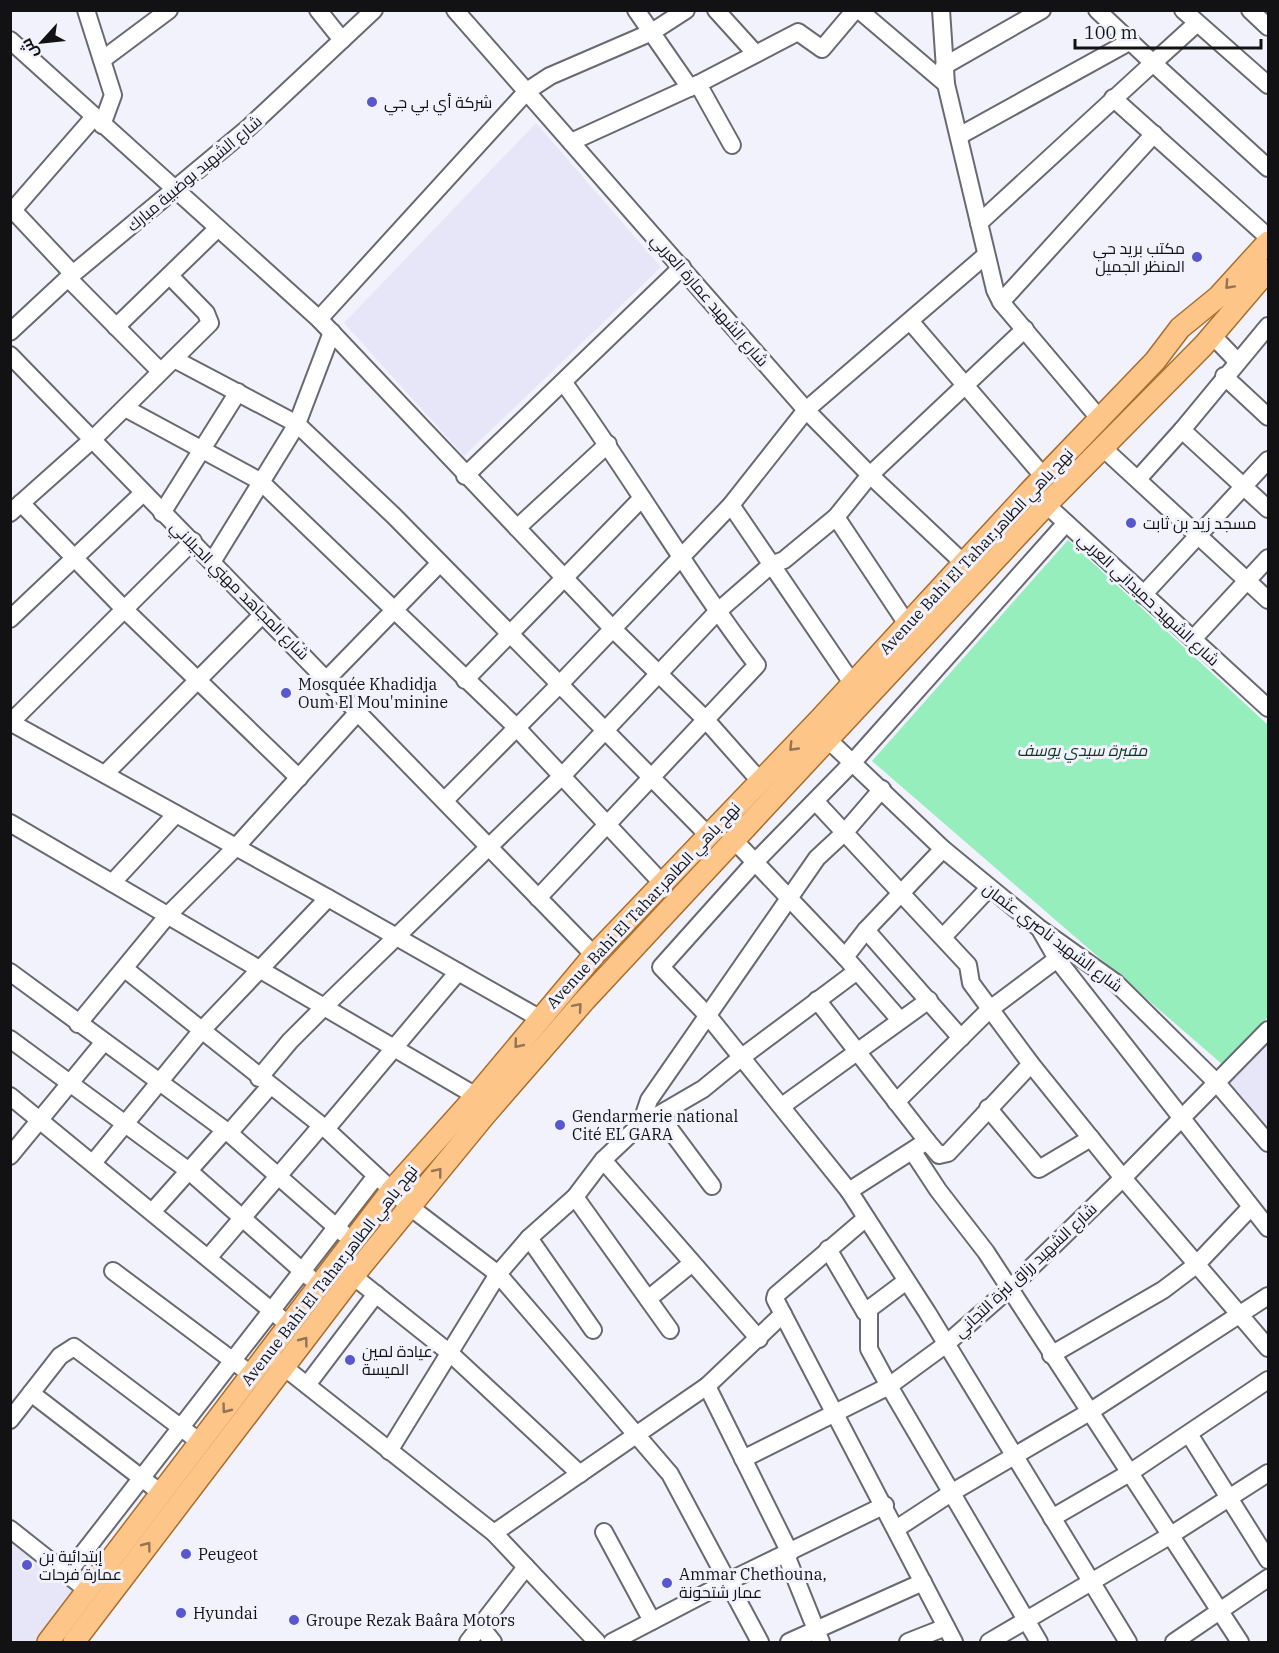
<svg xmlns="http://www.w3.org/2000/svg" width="1279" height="1653" viewBox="0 0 1279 1653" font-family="'IBM Plex Serif',Cairo,serif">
	<rect width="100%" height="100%" fill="#f2f2fc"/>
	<g fill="#e6e6f8">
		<polygon points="536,123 661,267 464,456 344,323"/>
		<polygon points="1268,1037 1268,1128 1226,1081"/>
		<polygon points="10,1538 75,1591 36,1642 11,1642"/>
	</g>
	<polygon fill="#96eebd" points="1068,540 1268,725 1268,1017 1223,1065 872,761"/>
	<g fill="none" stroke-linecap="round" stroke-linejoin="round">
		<g stroke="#696971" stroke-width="20">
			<g id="minor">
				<polyline points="86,10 113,95 102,125"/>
				<polyline points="318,10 342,40"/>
				<polyline points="455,10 806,410 870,475 972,571"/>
				<polyline points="636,10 690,88"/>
				<polyline points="716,10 755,53"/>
				<polyline points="859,10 946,84"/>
				<polyline points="941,10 946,84 995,290 1001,302 1099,418"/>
				<polyline points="1097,10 1153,63 1197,23"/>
				<polyline points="1183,10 1268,85"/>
				<polyline points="1250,10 1268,27"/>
				<polyline points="10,40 319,319 612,628 706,720 760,781"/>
				<polyline points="102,60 169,10"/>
				<polyline points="944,66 1042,10"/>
				<polyline points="698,84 732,145"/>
				<polyline points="1113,98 1268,237"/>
				<polyline points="959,136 1129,42"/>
				<polyline points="571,142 698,84 798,32 822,49 855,10"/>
				<polyline points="10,207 73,274"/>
				<polyline points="13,210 94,117"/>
				<polyline points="979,223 1153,63 1268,168"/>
				<polyline points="68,278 160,371"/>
				<polyline points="1001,302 1154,134"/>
				<polyline points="319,319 527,91 550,76 652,32 686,10"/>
				<polyline points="910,321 1044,477"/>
				<polyline points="116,327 217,229"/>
				<polyline points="10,332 68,278 247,129 374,10"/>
				<polyline points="1213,336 1237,361"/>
				<polyline points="10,355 594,955"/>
				<polyline points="174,359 297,424 394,516 708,835"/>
				<polyline points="1224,376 1268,417"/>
				<polyline points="125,408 260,481 515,726 662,883"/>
				<polyline points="1182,430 1268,509"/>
				<polyline points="1103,448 1268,600"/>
				<polyline points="465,476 682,267"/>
				<polyline points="1138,479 1182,430 1268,326"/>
				<polyline points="1038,497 1268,708"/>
				<polyline points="21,503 124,609 299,778"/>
				<polyline points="731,505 852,683"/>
				<polyline points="10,513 93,439 210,323 206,313 170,276"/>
				<polyline points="162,513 238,392"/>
				<polyline points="836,517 907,624"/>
				<polyline points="1066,523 853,762 755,862 661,967 709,1017 849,1191 927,1312 1128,1642"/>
				<polyline points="517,528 608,444"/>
				<polyline points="212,562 297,424 332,332"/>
				<polyline points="1143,595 1268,460"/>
				<polyline points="10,619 143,493"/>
				<polyline points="1193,639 1268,558"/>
				<polyline points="328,678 440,563"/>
				<polyline points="465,680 642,498"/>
				<polyline points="10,722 328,898 539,1018"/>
				<polyline points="11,722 193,541"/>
				<polyline points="819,731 943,849 1039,928 1116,983 1216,1082 1268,1143"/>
				<polyline points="105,774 262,615"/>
				<polyline points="445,800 559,685 731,505 806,410 986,255"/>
				<polyline points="816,802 968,965 971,983 1031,1064 1123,1178 1268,1348"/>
				<polyline points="10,823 476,1096"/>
				<polyline points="733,839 845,957 900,1020"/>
				<polyline points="112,883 176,814"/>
				<path d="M538 898 757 665C688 574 631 476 564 383"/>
				<polyline points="866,930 961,1038"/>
				<polyline points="1041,931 1057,959 1268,1228"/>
				<polyline points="943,937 989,888"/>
				<polyline points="845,957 866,930 943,849"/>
				<polyline points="125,969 326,1129 410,1207 498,1274 670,1474 760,1642"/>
				<polyline points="10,972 229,1133 343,1233"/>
				<polyline points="817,1000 927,1141 849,1191"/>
				<polyline points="78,1024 168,915 236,847 359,711"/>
				<polyline points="10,1039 189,1171 309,1277"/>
				<polyline points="259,1078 290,1041 325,1006 563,775 717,612 771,565 784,560 836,517 870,475 1025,329"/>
				<polyline points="10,1096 289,1325"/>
				<polyline points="896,1102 989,1010 1057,959"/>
				<polyline points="782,1106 929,1000"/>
				<polyline points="988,1108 1039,1169 1091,1138"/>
				<polyline points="660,1116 712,1186"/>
				<polyline points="636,1128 703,1089 742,1057 857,971"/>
				<polyline points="326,1129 458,972"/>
				<polyline points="229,1133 270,1086"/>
				<polyline points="927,1141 939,1155 948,1153 1031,1064"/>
				<polyline points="913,1152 938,1190 986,1252 1240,1642"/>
				<polyline points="10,1156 103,1043"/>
				<polyline points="603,1160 759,1339"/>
				<polyline points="93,1163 202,1030 328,898"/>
				<polyline points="575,1197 670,1330"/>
				<polyline points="153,1211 225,1130"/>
				<polyline points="866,1218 776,1295 775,1299 954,1642"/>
				<polyline points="529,1238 593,1330"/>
				<polyline points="828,1249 865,1312 869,1314 869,1349 889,1386 1039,1642"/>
				<polyline points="208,1258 321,1126"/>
				<polyline points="113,1271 252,1375"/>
				<polyline points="353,1276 451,1354 580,1474"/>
				<polyline points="648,1299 691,1264"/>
				<polyline points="865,1312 905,1282"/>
				<polyline points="1051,1355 1163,1290 1196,1265 1251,1207"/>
				<polyline points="275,1360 494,1533 597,1642"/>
				<polyline points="307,1385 376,1294"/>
				<polyline points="707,1386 790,1553"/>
				<polyline points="31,1393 161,1493"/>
				<polyline points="10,1420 60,1356 74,1347 200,1442"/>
				<polyline points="1189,1434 1268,1560"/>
				<polyline points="389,1451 498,1274 529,1238 575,1197 603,1160 641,1124 649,1100 817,858 845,832 882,789"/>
				<polyline points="743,1459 889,1386 945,1345 1009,1289 1123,1178 1268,1030"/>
				<polyline points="1052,1518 1131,1472 1268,1380"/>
				<polyline points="10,1529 87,1590"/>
				<polyline points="896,1529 951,1493 1091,1411 1268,1296"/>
				<polyline points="604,1532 652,1621"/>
				<polyline points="494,1533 707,1386 783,1314"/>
				<polyline points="786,1555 821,1642"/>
				<polyline points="67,1574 376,1176"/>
				<polyline points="481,1627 493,1642"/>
				<polyline points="468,1642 526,1567"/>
				<polyline points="612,1642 729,1581 885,1505"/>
				<polyline points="789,1642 923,1582"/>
				<polyline points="908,1642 946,1627"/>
				<polyline points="989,1642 1171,1535 1268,1473"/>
				<polyline points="1174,1642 1268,1578"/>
			</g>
		</g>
		<g stroke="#a96e2c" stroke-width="24">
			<g id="major">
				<polyline points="48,1642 391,1191 476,1096 594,955 820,719 1031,490 1155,361 1180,328 1218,297 1268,242"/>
				<polyline points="74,1642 353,1276 485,1115 585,1000 1046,505 1204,345 1268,270"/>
			</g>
		</g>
		<use href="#minor" stroke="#fff" stroke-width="16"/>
		<use href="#major" stroke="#fdc588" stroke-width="21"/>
	</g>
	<defs><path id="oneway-chevron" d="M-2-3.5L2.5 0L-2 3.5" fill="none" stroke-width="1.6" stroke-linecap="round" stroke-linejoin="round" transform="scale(1.5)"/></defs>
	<g stroke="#937454">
		<use href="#oneway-chevron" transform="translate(1229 285) rotate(133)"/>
		<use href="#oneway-chevron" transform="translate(793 747) rotate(134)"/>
		<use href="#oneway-chevron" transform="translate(578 1007) rotate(-49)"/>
		<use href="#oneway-chevron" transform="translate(518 1044) rotate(129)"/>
		<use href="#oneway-chevron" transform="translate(438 1172) rotate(-51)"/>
		<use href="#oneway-chevron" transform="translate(304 1341) rotate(-53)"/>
		<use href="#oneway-chevron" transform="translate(226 1409) rotate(127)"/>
		<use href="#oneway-chevron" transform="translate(147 1546) rotate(-53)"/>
	</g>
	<g fill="#5857ce" stroke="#f2f2fc" stroke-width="2">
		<circle cx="372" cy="102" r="6"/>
		<circle cx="1197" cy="257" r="6"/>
		<circle cx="1131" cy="523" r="6"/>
		<circle cx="286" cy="693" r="6"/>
		<circle cx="560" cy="1125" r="6"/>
		<circle cx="350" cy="1360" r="6"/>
		<circle cx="186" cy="1554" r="6"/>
		<circle cx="27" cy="1565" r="6"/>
		<circle cx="667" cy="1583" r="6"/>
		<circle cx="181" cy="1613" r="6"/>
		<circle cx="294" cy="1620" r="6"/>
	</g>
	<g text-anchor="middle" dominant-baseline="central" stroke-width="6" stroke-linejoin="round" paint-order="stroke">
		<g font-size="16" fill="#121215" stroke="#f2f2fc" text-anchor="start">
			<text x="384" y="102">شركة أي بي جي</text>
			<text x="1185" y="248" text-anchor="end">مكتب بريد حي<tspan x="1185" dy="18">المنظر الجميل</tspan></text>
			<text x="1143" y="523">مسجد زيد بن ثابت</text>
			<text x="298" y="684">Mosquée Khadidja<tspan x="298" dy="18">Oum El Mou'minine</tspan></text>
			<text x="572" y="1116">Gendarmerie national<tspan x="572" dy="18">Cité EL GARA</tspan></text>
			<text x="362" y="1351">عيادة لمين<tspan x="362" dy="18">الميسة</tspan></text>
			<text x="198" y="1554">Peugeot</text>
			<text x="39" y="1556">إبتدائية بن<tspan x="39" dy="18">عمارة فرحات</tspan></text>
			<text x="679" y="1574">Ammar Chethouna,<tspan x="679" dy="18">عمار شتحونة</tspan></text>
			<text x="193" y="1613">Hyundai</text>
			<text x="306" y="1620">Groupe Rezak Baâra Motors</text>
		</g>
		<g font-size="16" fill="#121215" stroke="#f2f2fc">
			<text transform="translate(194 173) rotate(-40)">شارع الشهيد بوضبية مبارك</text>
			<text transform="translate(710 300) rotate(49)">شارع الشهيد عمارة العربي</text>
			<text transform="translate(976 551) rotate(-47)">Avenue Bahi El Tahar,نهج باهي الطاهر</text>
			<text transform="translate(240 590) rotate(45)">شارع المجاهد مهني الجيلاني</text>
			<text transform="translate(1149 599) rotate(43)">شارع الشهيد حميداني العربي</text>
			<text transform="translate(643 905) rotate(-47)">Avenue Bahi El Tahar,نهج باهي الطاهر</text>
			<text transform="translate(1053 937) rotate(37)">شارع الشهيد ناصري عثمان</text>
			<text transform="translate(1025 1270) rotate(-43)">شارع الشهيد رزاق لبزة التجاني</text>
			<text transform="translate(329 1275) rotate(-52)">Avenue Bahi El Tahar,نهج باهي الطاهر</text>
		</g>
		<g font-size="16" font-style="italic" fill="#0c3823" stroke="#f2f2fc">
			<text x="1082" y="750">مقبرة سيدي يوسف</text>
		</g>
	</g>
	<rect width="1279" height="1653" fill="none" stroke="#121215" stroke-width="24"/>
	<g transform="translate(42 42) rotate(243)" stroke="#f2f2fc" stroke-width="4.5" paint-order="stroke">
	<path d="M0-4.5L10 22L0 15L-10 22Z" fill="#121215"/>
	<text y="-9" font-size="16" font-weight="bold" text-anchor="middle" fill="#121215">ش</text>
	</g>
	<path d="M1075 39v9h186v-9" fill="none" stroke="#121215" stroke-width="3"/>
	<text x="1084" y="39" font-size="18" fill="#121215" stroke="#f2f2fc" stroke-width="4.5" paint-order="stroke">100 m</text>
</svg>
